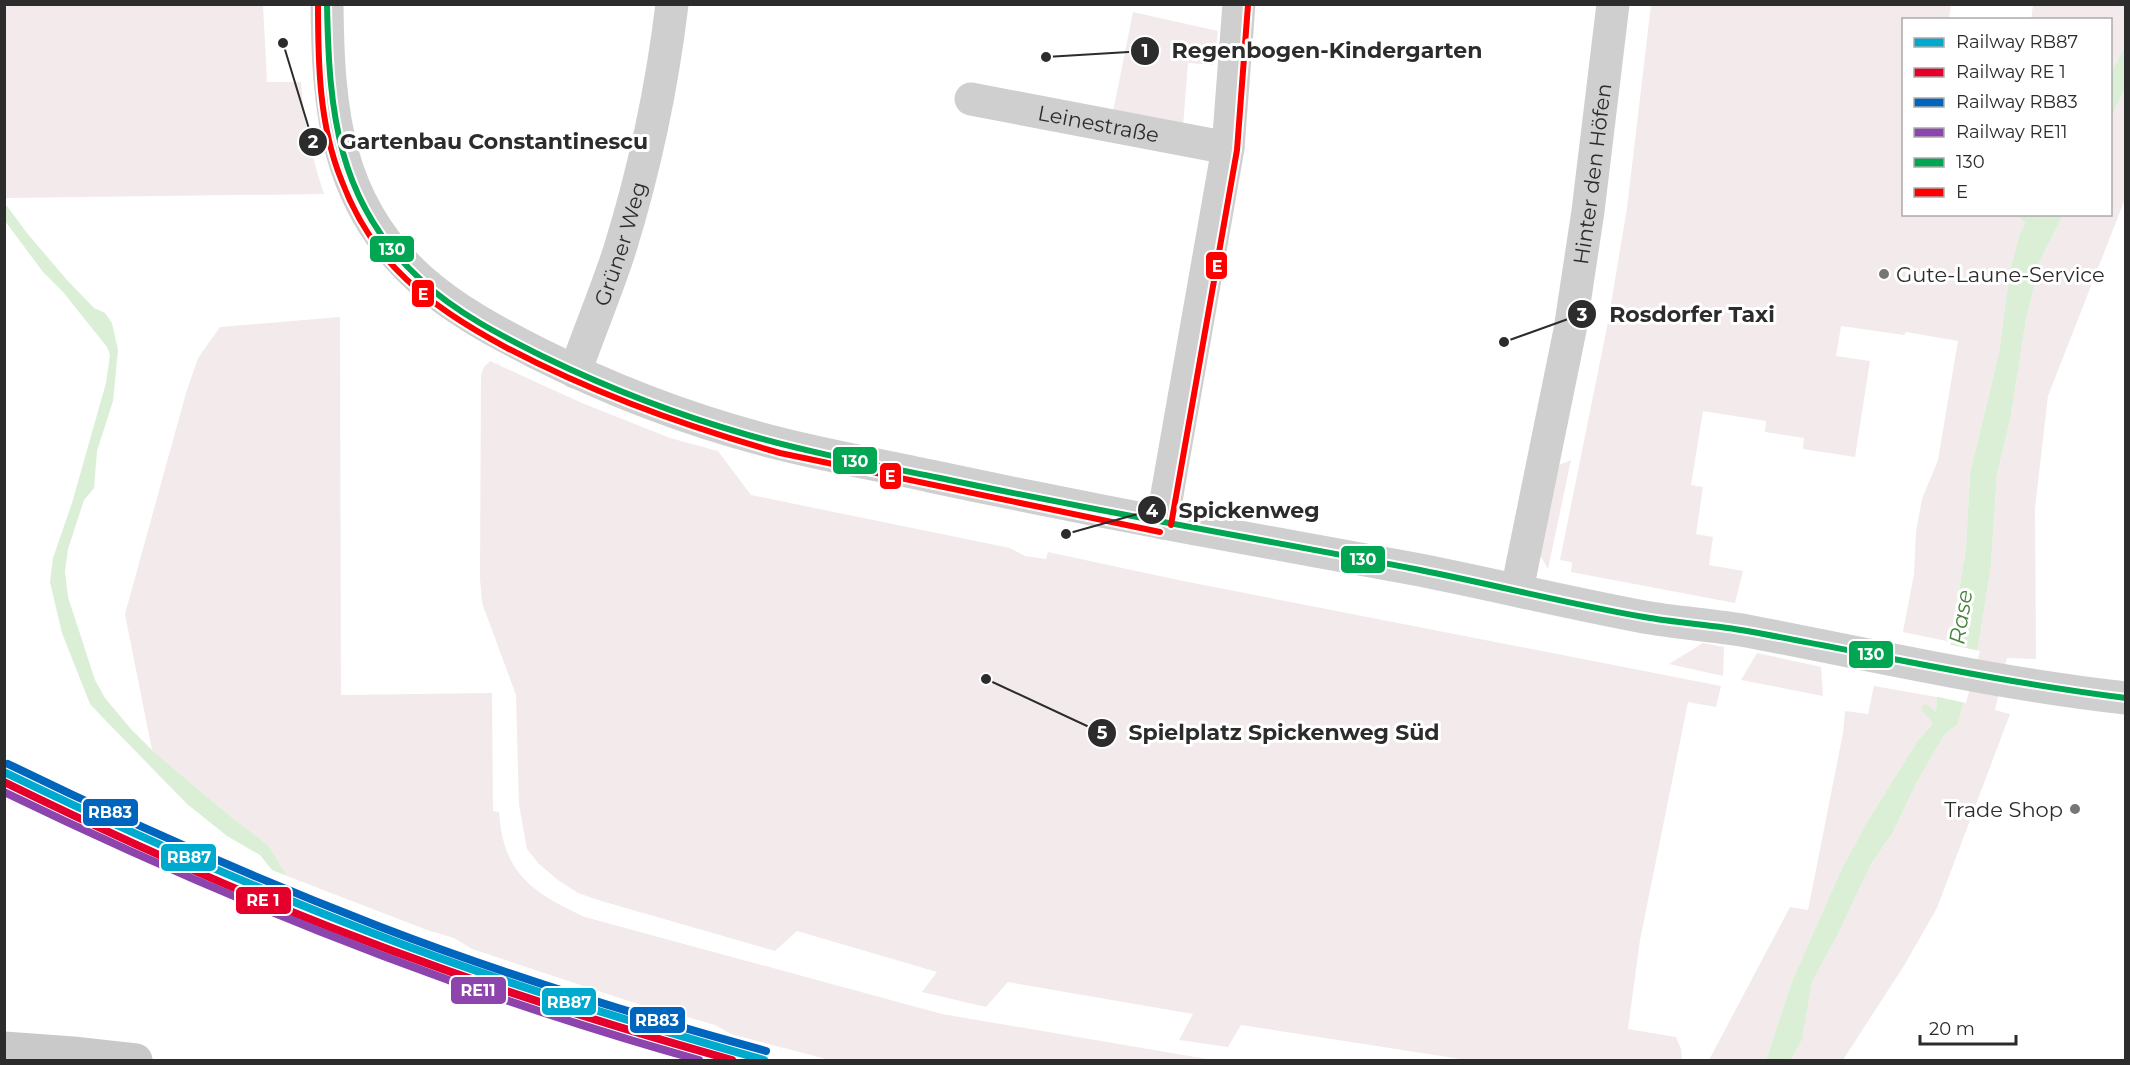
<svg xmlns="http://www.w3.org/2000/svg" width="2130" height="1065" viewBox="0 0 2130 1065" font-family="Montserrat,sans-serif">
	<rect width="100%" height="100%" fill="#fff"/>
	<g fill="#f3eaeb">
		<path d="M4 5H263L267 82H301C303 121 312 157 324 194L5 198Z"/>
		<polygon points="1651,5 1951,5 1949,19 1904,20 1904,214 2030,215 2020,233 2010,269 1999,353 1970,473 1966,547 1951,642 1903,632 1914,574 1916,532 1922,499 1938,460 1958,341 1906,332 1904,335 1841,326 1836,356 1870,361 1855,457 1803,449 1804,438 1765,432 1766,421 1703,411 1691,485 1703,487 1696,534 1713,537 1709,565 1743,571 1735,603 1571,572 1572,562 1560,560 1608,322 1627,208"/>
		<polygon points="2033,5 2125,5 2125,46 2111,73 2110,20 2031,20"/>
		<polygon points="1133,12 1218,31 1214,65 1188,63 1183,127 1113,112"/>
		<polygon points="2125,88 2125,199 2048,396 2035,508 2036,659 2007,658 1995,710 2010,714 1937,908 1905,964 1843,1060 1791,1060 1802,1040 1812,982 1839,932 1871,864 1892,834 1917,782 1944,735 1958,724 1978,648 1991,566 1997,474 2010,421 2026,320 2040,261 2063,215 2110,214 2111,118"/>
		<path d="M340 317 341 695 492 693 493 811 499 812C503 873 532 893 585 917L942 1014 1213 1060H830L731 1034 715 1025 677 1014 659 1011 472 949 454 938 427 930 287 876 268 845 230 816 152 750 125 614 186 393 198 358 220 327Z"/>
		<polygon points="490,361 582,403 670,438 718,451 751,495 1010,548 1025,556 1046,559 1048,552 1183,581 1721,686 1716,707 1688,702 1640,940 1628,1029 1676,1037 1681,1049 1682,1060 1467,1060 1241,1025 1228,1047 1179,1040 1193,1014 1008,982 986,1007 922,992 937,972 797,931 775,951 598,900 578,893 558,880 539,864 527,849 519,805 516,695 482,603 480,579 481,375 484,367"/>
		<polygon points="1571,460 1548,569 1541,557 1541,546 1557,466"/>
		<polygon points="1703,643 1724,647 1723,676 1669,664"/>
		<polygon points="1757,653 1821,667 1823,696 1741,680"/>
		<polygon points="1874,686 1937,697 1936,711 1931,726 1918,740 1867,822 1841,870 1792,981 1766,1060 1709,1060 1790,907 1808,910 1843,733 1845,711 1868,714"/>
	</g>
	<g fill="#dbefd7">
		<polygon points="2125,46 2125,88 2111,118 2111,73"/>
		<polygon points="4,202 27,233 67,280 94,308 105,313 112,323 118,350 113,401 97,451 94,488 84,500 68,549 65,571 68,597 95,680 105,698 131,729 152,750 230,816 268,845 287,876 272,870 260,855 227,836 187,804 108,723 90,704 62,633 50,582 53,558 72,503 106,383 110,355 107,347 63,292 43,272 5,221"/>
		<polygon points="2030,215 2063,215 2040,261 2026,320 2010,421 1997,474 1991,566 1978,648 1958,724 1944,735 1917,782 1892,834 1871,864 1839,932 1812,982 1802,1040 1791,1060 1766,1060 1792,981 1841,870 1867,822 1918,740 1931,726 1936,711 1937,697 1951,642 1966,547 1970,473 1999,353 2010,269 2020,233"/>
	</g>
	<polygon fill="#fff" points="1947,644 1980,651 1966,703 1934,696"/>
	<g fill="none" stroke-linecap="round" stroke-linejoin="round">
		<g stroke="#dbefd7" stroke-width="9">
			<polyline points="2023,214 2035,227"/>
			<polyline points="1926,709 1939,722"/>
		</g>
		<g stroke="#cfcfcf" stroke-width="33">
			<path d="M327 4C328 111 336 204 421 280 455 310 494 331 535 352 612 391 694 422 777 443 828 456 879 465 930 476 1015 494 1100 511 1185 527 1263 542 1342 555 1420 570 1495 585 1569 603 1644 617 1678 623 1713 625 1747 631 1873 655 1998 684 2126 698"/>
			<path id="s1" d="M971 99 1228 148"/>
			<path id="s2" d="M575 372C589 332 606 292 619 252 644 172 662 88 672 4"/>
			<polyline points="1162,523 1228,148 1239,4"/>
			<path id="s3" d="M1517 590 1570 330 1588 211 1613 4"/>
		</g>
		<polyline stroke="#c9c9c9" stroke-width="33" points="4,1048 73,1053 136,1060"/>
		<g stroke="#fff" stroke-width="10">
			<path id="bus-1" d="M327 4C329 112 337 203 421 280 456 313 502 336 544 357 610 389 678 415 748 435 811 453 876 465 940 478 1100 512 1260 539 1420 570 1495 585 1569 604 1644 617 1678 623 1713 625 1747 631 1873 654 1998 682 2126 698"/>
		</g>
		<g stroke="#fff" stroke-width="10">
			<g id="bus-2">
				<path d="M318 4C318 63 319 124 341 179 353 211 371 242 395 268 427 302 468 327 509 349 595 394 687 427 780 453L1160 532"/>
				<polyline points="1171,525 1237,150 1248,5"/>
			</g>
		</g>
		<use href="#bus-1" stroke="#00a651" stroke-width="6"/>
		<use href="#bus-2" stroke="#f00" stroke-width="6"/>
		<g stroke="#fff" stroke-width="12">
			<path id="rail-1" d="M4 772C126 831 249 886 375 934 502 983 633 1023 764 1060"/>
		</g>
		<g stroke="#fff" stroke-width="12">
			<path id="rail-2" d="M4 782C94 826 185 868 277 906 426 967 578 1017 732 1060"/>
		</g>
		<g stroke="#fff" stroke-width="12">
			<path id="rail-3" d="M8 764C129 823 252 877 378 926 505 975 635 1015 766 1051"/>
		</g>
		<g stroke="#fff" stroke-width="12">
			<path id="rail-4" d="M4 792C229 901 459 993 699 1060"/>
		</g>
		<use href="#rail-1" stroke="#00a9ce" stroke-width="8"/>
		<use href="#rail-2" stroke="#e4002b" stroke-width="8"/>
		<use href="#rail-3" stroke="#0065bd" stroke-width="8"/>
		<use href="#rail-4" stroke="#8e44ad" stroke-width="8"/>
	</g>
	<g fill="#767676" stroke="#fff" stroke-width="2">
		<circle cx="1884" cy="274" r="6"/>
		<circle cx="2075" cy="809" r="6"/>
	</g>
	<g text-anchor="middle" dominant-baseline="central" stroke-width="6" stroke-linejoin="round" paint-order="stroke">
		<g font-size="21" fill="#2c2c2c" stroke="#fff">
			<text stroke="none"><textPath href="#s1" startOffset="130">Leinestraße</textPath></text>
			<text stroke="none"><textPath href="#s3" startOffset="423">Hinter den Höfen</textPath></text>
			<text stroke="none"><textPath href="#s2" startOffset="136">Grüner Weg</textPath></text>
		</g>
		<g font-size="21" fill="#2c2c2c" stroke="#fff" text-anchor="start">
			<text x="1896" y="274">Gute-Laune-Service</text>
			<text x="2063" y="809" text-anchor="end">Trade Shop</text>
		</g>
		<g font-size="22" font-style="italic" fill="#48833d" stroke="#fff">
			<text transform="translate(1961 617) rotate(-81)">Rase</text>
		</g>
	</g>
	<path fill="none" stroke="#2c2c2c" stroke-width="2" d="M1046 57L1145 51M283 43L313 142M1504 342L1582 314M1066 534L1152 510M986 679L1102 733"/>
	<g fill="#2c2c2c" stroke="#fff" stroke-width="2">
		<circle cx="1046" cy="57" r="6"/>
		<circle cx="283" cy="43" r="6"/>
		<circle cx="1504" cy="342" r="6"/>
		<circle cx="1066" cy="534" r="6"/>
		<circle cx="986" cy="679" r="6"/>
		<circle cx="1145" cy="51" r="15"/>
		<circle cx="313" cy="142" r="15"/>
		<circle cx="1582" cy="314" r="15"/>
		<circle cx="1152" cy="510" r="15"/>
		<circle cx="1102" cy="733" r="15"/>
	</g>
	<g font-size="18" text-anchor="middle" font-weight="bold" fill="#fff">
		<text x="1145" y="57">1</text>
		<text x="313" y="148">2</text>
		<text x="1582" y="321">3</text>
		<text x="1152" y="517">4</text>
		<text x="1102" y="739">5</text>
	</g>
	<g font-size="22" text-anchor="middle" font-weight="bold" fill="#2c2c2c" stroke="#fff" stroke-width="6" stroke-linejoin="round" paint-order="stroke">
		<text x="1327" y="58">Regenbogen-Kindergarten</text>
		<text x="494" y="149">Gartenbau Constantinescu</text>
		<text x="1692" y="322">Rosdorfer Taxi</text>
		<text x="1249" y="518">Spickenweg</text>
		<text x="1284" y="740">Spielplatz Spickenweg Süd</text>
	</g>
	<g stroke="#fff" stroke-width="2">
		<rect x="369" y="235" width="46" height="28" rx="6" fill="#00a651"/>
		<rect x="1205" y="251" width="23" height="29" rx="6" fill="#f00"/>
		<rect x="411" y="279" width="24" height="29" rx="6" fill="#f00"/>
		<rect x="832" y="446" width="46" height="29" rx="6" fill="#00a651"/>
		<rect x="879" y="462" width="23" height="28" rx="6" fill="#f00"/>
		<rect x="1340" y="545" width="46" height="29" rx="6" fill="#00a651"/>
		<rect x="1848" y="640" width="46" height="29" rx="6" fill="#00a651"/>
		<rect x="82" y="798" width="57" height="29" rx="6" fill="#0065bd"/>
		<rect x="160" y="843" width="57" height="29" rx="6" fill="#00a9ce"/>
		<rect x="235" y="886" width="57" height="29" rx="6" fill="#e4002b"/>
		<rect x="450" y="976" width="57" height="29" rx="6" fill="#8e44ad"/>
		<rect x="541" y="987" width="56" height="29" rx="6" fill="#00a9ce"/>
		<rect x="629" y="1006" width="57" height="28" rx="6" fill="#0065bd"/>
	</g>
	<g font-size="16" text-anchor="middle" font-weight="bold" fill="#fff">
		<text x="392" y="255">130</text>
		<text x="1217" y="272">E</text>
		<text x="423" y="300">E</text>
		<text x="855" y="467">130</text>
		<text x="890" y="482">E</text>
		<text x="1363" y="565">130</text>
		<text x="1871" y="660">130</text>
		<text x="110" y="818">RB83</text>
		<text x="189" y="863">RB87</text>
		<text x="263" y="906">RE 1</text>
		<text x="478" y="996">RE11</text>
		<text x="569" y="1008">RB87</text>
		<text x="657" y="1026">RB83</text>
	</g>
	<rect width="2130" height="1065" fill="none" stroke="#2c2c2c" stroke-width="12"/>
	<rect x="1902" y="18" width="210" height="198" fill="#ffffff" stroke="#ababab" stroke-width="1.5"/>
	<rect x="1914" y="38" width="30" height="9" fill="#00a9ce" stroke="#ababab" stroke-width="1.5"/>
	<text x="1956" y="48" font-size="18" fill="#2c2c2c">Railway RB87</text>
	<rect x="1914" y="68" width="30" height="9" fill="#e4002b" stroke="#ababab" stroke-width="1.5"/>
	<text x="1956" y="78" font-size="18" fill="#2c2c2c">Railway RE 1</text>
	<rect x="1914" y="98" width="30" height="9" fill="#0065bd" stroke="#ababab" stroke-width="1.5"/>
	<text x="1956" y="108" font-size="18" fill="#2c2c2c">Railway RB83</text>
	<rect x="1914" y="128" width="30" height="9" fill="#8e44ad" stroke="#ababab" stroke-width="1.5"/>
	<text x="1956" y="138" font-size="18" fill="#2c2c2c">Railway RE11</text>
	<rect x="1914" y="158" width="30" height="9" fill="#00a651" stroke="#ababab" stroke-width="1.5"/>
	<text x="1956" y="168" font-size="18" fill="#2c2c2c">130</text>
	<rect x="1914" y="188" width="30" height="9" fill="#ff0000" stroke="#ababab" stroke-width="1.5"/>
	<text x="1956" y="198" font-size="18" fill="#2c2c2c">E</text>
	<path d="M1920 1035v9h96v-9" fill="none" stroke="#2c2c2c" stroke-width="3"/>
	<text x="1929" y="1035" font-size="18" fill="#2c2c2c" stroke="#ffffff" stroke-width="4.5" paint-order="stroke">20 m</text>
</svg>
